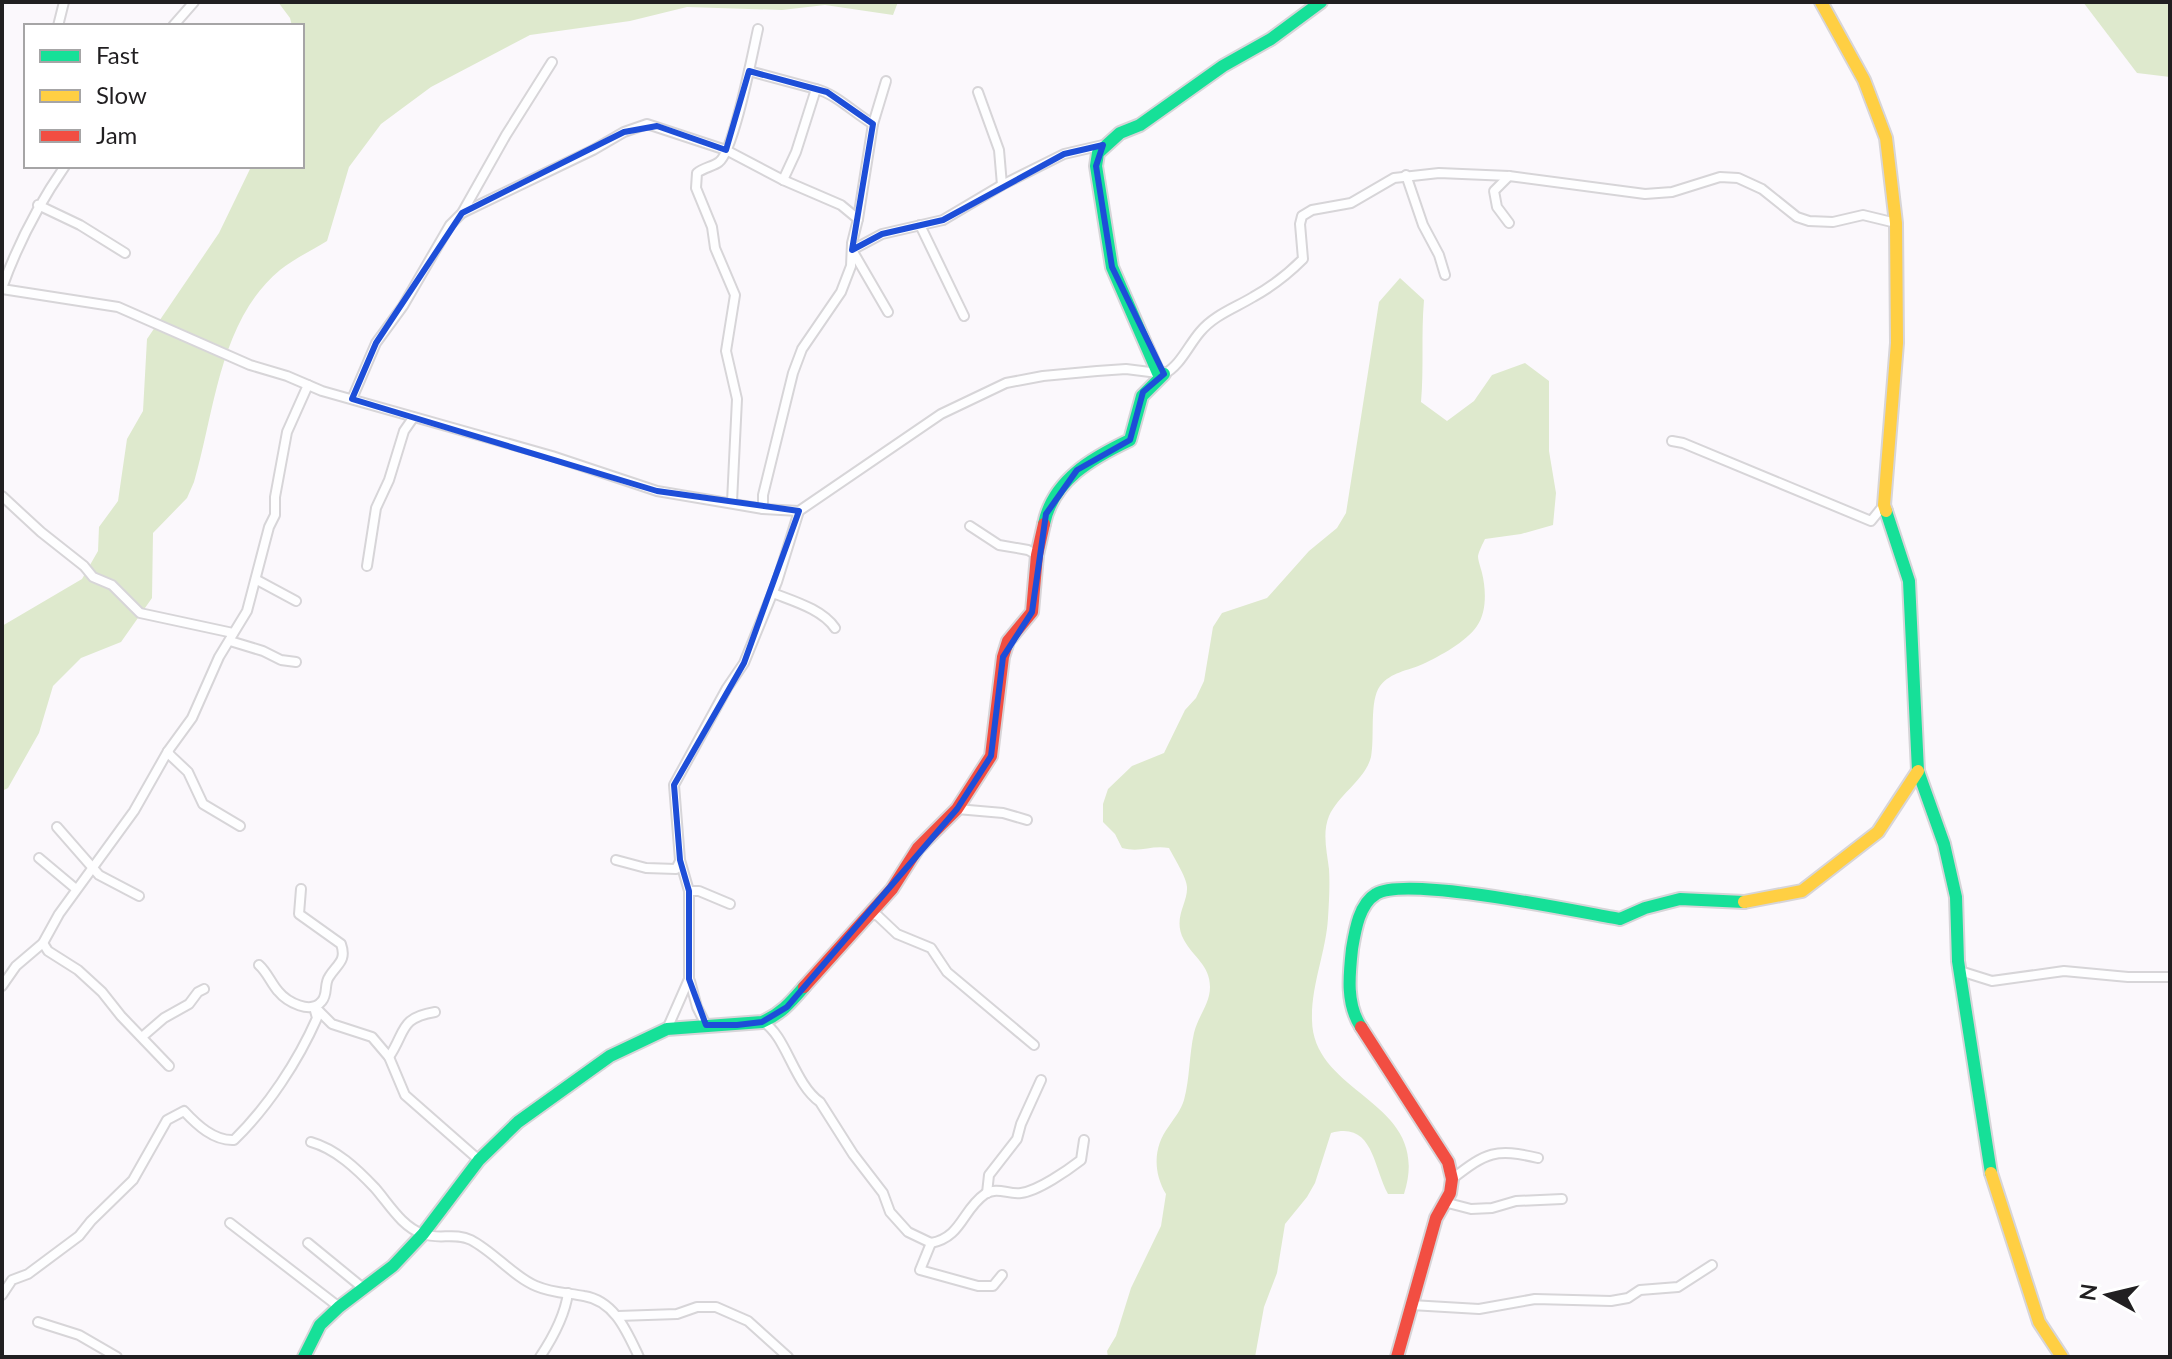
<svg xmlns="http://www.w3.org/2000/svg" width="2172" height="1359" viewBox="0 0 2172 1359" font-family="Lato,sans-serif">
	<rect width="100%" height="100%" fill="#fbf8fc"/>
	<g fill="#dee9cd">
		<path d="M278 2H898L893 15 825 5 782 10 687 7 630 21 530 35 431 87 381 124 349 167 327 241C312 250 294 259 280 270 219 321 215 411 194 482L187 498 153 533 152 598 121 642 81 658 53 686 39 733 8 788 2 791V626L82 579 98 551 99 527 118 501 127 439 143 411 147 339 219 233 250 169 252 166H302V26H292L290 18Z"/>
		<polygon points="2083,2 2170,2 2170,77 2137,73"/>
		<path d="M1400 278 1424 300C1421 335 1424 368 1421 402L1447 421 1474 401 1492 375 1525 363 1549 381V451L1556 493 1553 525 1521 534 1485 539C1483 543 1479 551 1478 556 1478 561 1481 568 1482 573 1486 589 1487 612 1477 626 1466 642 1440 656 1423 664 1407 671 1391 672 1380 686 1369 701 1375 737 1371 757 1365 780 1339 794 1329 816 1322 833 1327 852 1329 869 1330 885 1329 902 1328 918 1326 952 1311 985 1312 1020 1313 1097 1434 1100 1404 1194H1388C1373 1166 1373 1121 1331 1133L1315 1183 1307 1197 1285 1224 1277 1273 1264 1307 1255 1357H1108L1107 1351 1116 1336 1131 1288 1161 1226 1166 1194C1153 1172 1153 1147 1169 1126 1175 1117 1181 1110 1184 1100 1190 1078 1189 1055 1194 1033 1198 1016 1210 1004 1210 987 1210 965 1193 957 1184 940 1172 918 1188 904 1187 887 1187 878 1173 856 1169 848 1150 845 1141 853 1122 848L1115 834 1103 822V804L1108 789 1132 766 1164 753 1185 710 1196 698 1204 681 1213 627 1222 613 1267 598 1309 551 1337 528 1346 513 1379 302Z"/>
	</g>
	<g fill="none" stroke-linecap="round" stroke-linejoin="round">
		<g stroke="#d7d5d8" stroke-width="12">
			<g id="street">
				<polyline points="58,26 64,2"/>
				<polyline points="173,26 194,2"/>
				<polyline points="749,71 816,89"/>
				<polyline points="978,92 999,150 1002,185"/>
				<polyline points="1406,175 1423,225 1439,255 1445,275"/>
				<path d="M783 180 796 152 816 89C836 94 854 113 873 124"/>
				<polyline points="38,205 80,225 125,253"/>
				<polyline points="462,213 593,150 624,132 647,124 726,150 783,180 841,205 858,219 852,243 851,266 841,292 802,349 793,373 763,495 763,509"/>
				<polyline points="858,219 873,124 886,81"/>
				<polyline points="1509,223 1497,207 1494,191 1509,176"/>
				<polyline points="920,225 964,316"/>
				<path d="M2 288C18 243 38 205 65 166"/>
				<polyline points="2,289 118,307 250,365 287,376 322,391 552,456 657,491 763,509 799,511"/>
				<polyline points="888,312 852,250 882,234 943,220 1002,185 1064,154 1103,145"/>
				<path d="M1164 374C1180 366 1188 346 1200 332 1214 315 1235 308 1253 297 1271 287 1288 274 1303 259L1300 224 1302 216 1312 210 1351 203 1394 178 1439 173 1509 176 1645 194 1672 192 1720 177 1738 178 1762 189 1797 217 1809 221 1833 222 1863 215 1896 223"/>
				<polyline points="352,399 376,343 403,306 450,225 462,213 506,135 552,62"/>
				<polyline points="1672,441 1683,443 1871,521 1884,505"/>
				<polyline points="2,496 41,532 84,566 93,577 112,585 140,613 233,633"/>
				<path d="M732 502 737 399 726 351 735 295 715 248 712 227 696 188 697 173C703 168 714 166 719 162 734 151 753 51 758 29"/>
				<polyline points="970,526 999,545 1028,550 1037,555"/>
				<polyline points="367,566 376,508 389,480 404,431 413,418"/>
				<polyline points="257,580 296,601"/>
				<path d="M773 593C793 601 822 609 835 628"/>
				<polyline points="230,641 263,651 281,660 296,662"/>
				<polyline points="168,751 170,755 188,772 203,804 240,826"/>
				<polyline points="957,809 1003,813 1027,820"/>
				<polyline points="57,827 99,875 139,896"/>
				<polyline points="39,858 76,889"/>
				<polyline points="616,860 646,868 676,869 680,861"/>
				<polyline points="689,891 699,891 730,904"/>
				<polyline points="871,914 878,916 897,934 931,948 947,972 1034,1045"/>
				<polyline points="43,943 48,951 78,970 102,992 121,1016 169,1066"/>
				<path d="M259 965C267 972 271 983 278 991 287 1002 311 1015 322 1001 328 994 324 984 329 977 337 964 347 961 341 944L299 914 301 889"/>
				<polyline points="1960,971 1992,981 2064,971 2128,977 2170,977"/>
				<polyline points="690,981 697,1007 706,1025"/>
				<polyline points="2,986 16,966 43,943 59,914 134,811 168,751 192,718 219,657 247,611 269,527 275,515 275,497 287,432 308,385"/>
				<polyline points="315,1007 332,1024 372,1037 389,1057 405,1095 479,1160"/>
				<path d="M763 1022C786 1035 794 1084 820 1102L853 1154 883 1193 890 1212 908 1232 931 1243C962 1237 962 1210 985 1194 998 1186 1008 1195 1021 1193 1038 1191 1068 1170 1081 1160L1084 1140"/>
				<polyline points="667,1029 689,979 689,891 680,860 674,785 727,688 744,663 777,582 799,511 941,414 1006,383 1043,376 1097,371 1126,369 1158,373"/>
				<polyline points="142,1037 164,1018 189,1004 198,992 204,989"/>
				<path d="M389 1057C406 1032 399 1018 435 1012"/>
				<path d="M311 1142C336 1149 357 1169 375 1188 389 1204 402 1227 423 1234 439 1240 455 1232 471 1240 494 1252 514 1277 536 1286 552 1293 568 1293 584 1296 615 1301 627 1332 639 1357"/>
				<path d="M1452 1179C1487 1152 1495 1148 1538 1158"/>
				<polyline points="987,1193 989,1175 1017,1139 1021,1124 1041,1080"/>
				<polyline points="1444,1202 1471,1209 1492,1208 1516,1201 1562,1199"/>
				<polyline points="230,1223 339,1307"/>
				<polyline points="308,1243 363,1288"/>
				<polyline points="931,1243 920,1270 978,1286 993,1286 1002,1275"/>
				<path d="M2 1295 12 1280 28 1274 79 1236 91 1221 133 1180 167 1120 184 1111C197 1125 214 1141 234 1140 268 1107 298 1061 317 1018L314 1007"/>
				<polyline points="1411,1305 1479,1309 1535,1299 1611,1301 1628,1298 1640,1290 1678,1287 1712,1265"/>
				<polyline points="618,1316 677,1314 697,1307 716,1307 748,1321 788,1357"/>
				<polyline points="38,1322 79,1335 117,1357"/>
				<path d="M540 1357C552 1339 565 1315 568 1293"/>
			</g>
		</g>
		<g stroke="#d7d5d8" stroke-width="16">
			<g id="fast">
				<polyline points="1886,511 1909,581 1918,771 1944,844 1956,897 1958,961 1991,1173"/>
				<path d="M1044 524C1053 480 1092 458 1130 440L1142 396 1164 374 1158 373 1112 267 1096 166 1098 153 1120 133 1140 125 1223 66 1271 39 1321 2"/>
				<path d="M1361 1027C1346 1004 1349 976 1352 949 1355 931 1359 904 1376 894 1406 875 1578 912 1620 919L1645 908 1680 899 1744 902"/>
				<path d="M304 1357 320 1325 339 1307 393 1266 423 1234 479 1160 518 1122 610 1056 667 1029 762 1022C781 1014 791 1002 804 987"/>
			</g>
		</g>
		<g stroke="#d7d5d8" stroke-width="16">
			<g id="slow">
				<polyline points="1821,2 1864,80 1886,138 1896,223 1897,343 1884,505 1886,511"/>
				<polyline points="1744,902 1802,891 1878,832 1918,771"/>
				<polyline points="1991,1173 2039,1322 2062,1357"/>
			</g>
		</g>
		<g stroke="#d7d5d8" stroke-width="16">
			<g id="jam">
				<polyline points="804,987 892,889 918,848 957,809 991,756 1003,657 1008,641 1032,612 1037,555 1044,524"/>
				<polyline points="1361,1027 1448,1162 1452,1179 1450,1193 1436,1218 1397,1357"/>
			</g>
		</g>
		<use href="#street" stroke="#fefeff" stroke-width="8"/>
		<use href="#fast" stroke="#16e098" stroke-width="12"/>
		<use href="#slow" stroke="#ffcf43" stroke-width="12"/>
		<use href="#jam" stroke="#f24e42" stroke-width="12"/>
	</g>
	<path fill="none" stroke="#1d4ed8" stroke-width="6" stroke-linejoin="round" d="M749 71 827 92 873 124 852 250 882 234 943 220 1064 154 1103 145 1096 166 1112 267 1164 374 1143 392 1130 440 1077 470 1046 514 1032 612 1003 657 991 756 957 809 787 1007 762 1022 737 1025H706L689 979V891L680 860 674 785 744 663 799 511 657 491 352 399 376 343 462 213 624 132 657 126 726 150Z"/>
	<rect width="2172" height="1359" fill="none" stroke="#211f21" stroke-width="8"/>
	<rect x="24" y="24" width="280" height="144" fill="#ffffff" stroke="#a6a5a6" stroke-width="2"/>
	<rect x="40" y="50" width="40" height="12" fill="#16e098" stroke="#a6a5a6" stroke-width="2"/>
	<text x="96" y="64" font-size="24" fill="#211f21">Fast</text>
	<rect x="40" y="90" width="40" height="12" fill="#ffcf43" stroke="#a6a5a6" stroke-width="2"/>
	<text x="96" y="104" font-size="24" fill="#211f21">Slow</text>
	<rect x="40" y="130" width="40" height="12" fill="#f24e42" stroke="#a6a5a6" stroke-width="2"/>
	<text x="96" y="144" font-size="24" fill="#211f21">Jam</text>
	<g transform="translate(2108 1295) rotate(278)" stroke="#ffffff" stroke-width="6" paint-order="stroke">
	<path d="M0-6L14 30L0 20L-14 30Z" fill="#211f21"/>
	<text y="-12" font-size="22" font-weight="bold" text-anchor="middle" fill="#211f21">N</text>
	</g>
</svg>
